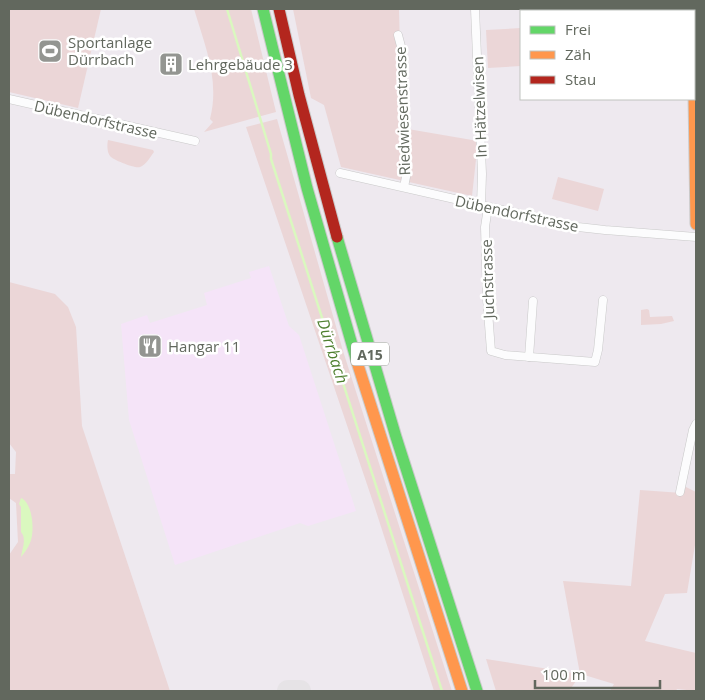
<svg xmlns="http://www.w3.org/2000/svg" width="705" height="700" viewBox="0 0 705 700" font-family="'Open Sans',sans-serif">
	<rect width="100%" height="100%" fill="#eee9ef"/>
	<polygon fill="#f5e4f8" points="269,266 289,326 299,335 356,511 308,526 300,523 175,565 129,420 121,324 147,315 150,323 207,305 204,293 251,278 249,272"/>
	<g fill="#ebd6d7">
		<polygon points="9,9 101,9 78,108 9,92"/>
		<path d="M194 9H251L276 112 204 132 213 122 210 119C220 80 205 46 194 9Z"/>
		<polygon points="293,9 399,9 402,128 478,141 472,196 341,167 324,105 311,98"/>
		<polygon points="521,28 521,66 488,68 486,30"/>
		<polygon points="277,119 343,351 452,691 434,691 374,505 246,127"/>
		<path d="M108 140 153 150 154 152C150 157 146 165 140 167 136 169 113 160 110 156 107 152 107 144 108 140Z"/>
		<polygon points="558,177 604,189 598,211 552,199"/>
		<polygon points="9,282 55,294 68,307 76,327 82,426 170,691 9,691 9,555 18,542 16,503 9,498 9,474 15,474 16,452 9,443"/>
		<polygon points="647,309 649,310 650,317 672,316 674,321 661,324 641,325 641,310"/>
		<polygon points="686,487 696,492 696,539 687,593 665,594 645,641 696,653 696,691 677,689 676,691 610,691 614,684 581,674 569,691 496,691 486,659 580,674 563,581 631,586 640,490 682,493 683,490"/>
	</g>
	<path fill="#daf8bf" d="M21 498C33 503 35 532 30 543 28 548 25 552 21 557 22 549 27 539 21 532V507L19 504Z"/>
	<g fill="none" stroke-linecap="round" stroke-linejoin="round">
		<polyline stroke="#daf8bf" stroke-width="2.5" points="227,9 271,154 271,159 442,691"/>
		<polyline stroke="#e6e3e6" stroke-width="22" points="288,691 300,691"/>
		<g stroke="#c9c9c9" stroke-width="9">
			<g id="street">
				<polyline points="475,9 482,174 481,205"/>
				<polyline points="398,35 402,50 406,177 404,187"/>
				<polyline points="9,99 195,141"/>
				<polyline points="340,173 578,227 605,230 696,237"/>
				<polyline points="488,207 485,227 487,298 491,351 505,355 595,362 598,350 603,300"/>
				<polyline points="529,357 533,301"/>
				<polyline points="680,492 693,430 696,424"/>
			</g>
		</g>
		<g stroke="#cacaca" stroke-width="13">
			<g id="fast">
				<polyline points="263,9 307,188 357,362"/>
				<polyline points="690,9 691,11"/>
				<polyline points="337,237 396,437 477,691"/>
			</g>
		</g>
		<g stroke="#cacaca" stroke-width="13">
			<g id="slow">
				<polyline points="694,95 696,224"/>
				<polyline points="357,362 462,691"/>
			</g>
		</g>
		<g stroke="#cacaca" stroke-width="13">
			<polyline id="jam" points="279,9 299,95 337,237"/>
		</g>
		<use href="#street" stroke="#fcfcfd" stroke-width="8"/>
		<use href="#fast" stroke="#63d668" stroke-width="11"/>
		<use href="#slow" stroke="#ff974d" stroke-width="11"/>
		<use href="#jam" stroke="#b3261e" stroke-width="11"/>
	</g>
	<defs>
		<g id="stadium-square" transform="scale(1.25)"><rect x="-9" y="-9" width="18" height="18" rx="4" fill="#939591" stroke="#fff"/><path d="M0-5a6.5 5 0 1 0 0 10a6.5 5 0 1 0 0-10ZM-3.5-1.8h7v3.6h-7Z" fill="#fff"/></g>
		<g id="building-square" transform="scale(1.25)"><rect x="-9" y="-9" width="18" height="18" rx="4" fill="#939591" stroke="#fff"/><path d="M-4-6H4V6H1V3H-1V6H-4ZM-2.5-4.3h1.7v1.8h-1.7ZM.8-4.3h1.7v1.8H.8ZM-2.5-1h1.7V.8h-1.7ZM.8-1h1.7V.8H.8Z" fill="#fff"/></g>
		<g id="restaurant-square" transform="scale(1.25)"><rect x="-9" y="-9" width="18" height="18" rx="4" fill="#939591" stroke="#fff"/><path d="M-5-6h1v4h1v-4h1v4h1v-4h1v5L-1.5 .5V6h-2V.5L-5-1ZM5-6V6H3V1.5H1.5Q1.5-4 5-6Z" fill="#fff"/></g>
	</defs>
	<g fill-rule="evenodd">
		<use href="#stadium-square" x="50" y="51"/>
		<use href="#building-square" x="171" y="64"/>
		<use href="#restaurant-square" x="150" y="346"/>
	</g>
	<g text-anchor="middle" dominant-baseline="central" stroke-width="5" stroke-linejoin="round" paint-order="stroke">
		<rect fill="#fff" stroke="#91958e" stroke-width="1" x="351" y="342.5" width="38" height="23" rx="4"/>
		<g font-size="14" font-weight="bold" fill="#62685e">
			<text x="370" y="354">A15</text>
		</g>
		<g font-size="15" fill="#62685e" stroke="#fff" text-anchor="start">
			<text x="68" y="42">Sportanlage<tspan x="68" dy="17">Dürrbach</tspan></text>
			<text x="188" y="64">Lehrgebäude 3</text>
			<text x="168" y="346">Hangar 11</text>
		</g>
		<g font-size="15" fill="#62685e" stroke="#fff">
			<text transform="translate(479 107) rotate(-92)">In Hätzelwisen</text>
			<text transform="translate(402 111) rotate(-92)">Riedwiesenstrasse</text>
			<text transform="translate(96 119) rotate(13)">Dübendorfstrasse</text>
			<text transform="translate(517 213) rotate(12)">Dübendorfstrasse</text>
			<text transform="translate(487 279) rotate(-92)">Juchstrasse</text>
		</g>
		<g font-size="16" font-style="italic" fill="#4f8030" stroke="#fff">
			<text transform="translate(333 351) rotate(72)">Dürrbach</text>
		</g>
	</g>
	<rect width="705" height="700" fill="none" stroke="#62685e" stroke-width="20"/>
	<rect x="520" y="10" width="175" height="90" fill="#ffffff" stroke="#c0c3bf"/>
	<rect x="530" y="26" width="25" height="8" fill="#63d668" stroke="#c0c3bf"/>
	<text x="565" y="35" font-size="15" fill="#62685e">Frei</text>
	<rect x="530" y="51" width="25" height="8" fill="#ff974d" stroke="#c0c3bf"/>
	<text x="565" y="60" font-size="15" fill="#62685e">Zäh</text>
	<rect x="530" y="76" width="25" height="8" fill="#b3261e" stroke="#c0c3bf"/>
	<text x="565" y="85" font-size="15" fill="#62685e">Stau</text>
	<path d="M535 680v8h125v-8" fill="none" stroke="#62685e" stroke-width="2.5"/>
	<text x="542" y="680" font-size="15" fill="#62685e" stroke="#ffffff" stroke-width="4" paint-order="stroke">100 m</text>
</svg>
